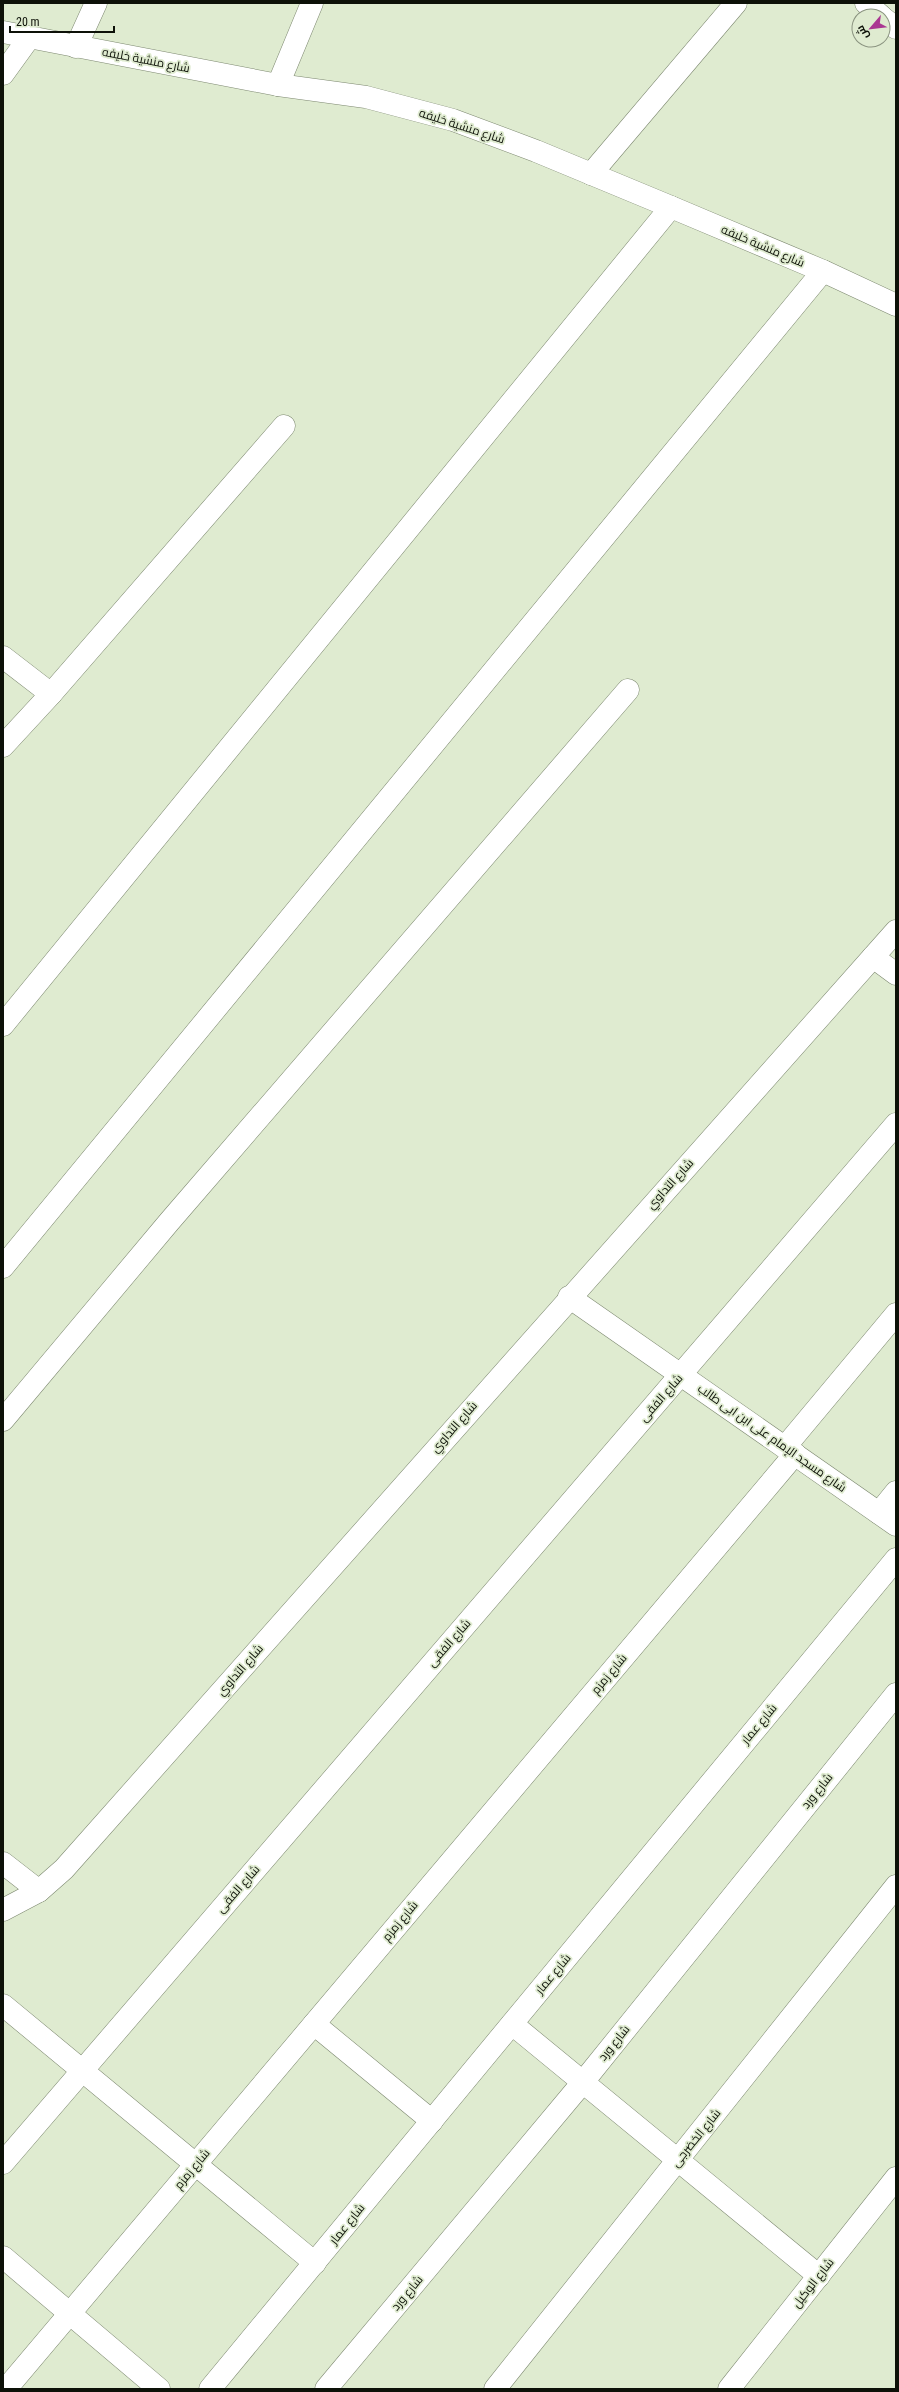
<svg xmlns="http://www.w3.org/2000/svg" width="899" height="2392" viewBox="0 0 899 2392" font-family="'Roboto Condensed',Cairo,sans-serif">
	<rect width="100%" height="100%" fill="#dfebd0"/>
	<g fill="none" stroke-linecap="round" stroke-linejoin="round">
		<g stroke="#7d8870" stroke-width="23">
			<g id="minor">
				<polyline points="866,3 881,16"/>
				<polyline points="883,18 896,28"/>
				<polyline points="3,32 278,85 366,97 453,120 536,151 671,207 823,271 896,305"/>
				<polyline points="76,47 96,3"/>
				<polyline points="3,74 29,38"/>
				<polyline points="278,85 312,3"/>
				<polyline points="591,174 736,3"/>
				<polyline points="3,657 51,694"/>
				<polyline points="3,746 51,694 284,426"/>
				<polyline points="873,957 896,974"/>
				<polyline points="3,1025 671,207"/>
				<polyline points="3,1267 823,271"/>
				<polyline points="569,1297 896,1525"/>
				<polyline points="3,1420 169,1222 628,690"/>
				<polyline points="785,1447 896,1314"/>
				<polyline points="879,1513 896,1492"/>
				<polyline points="3,1863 39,1891"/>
				<polyline points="3,1910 39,1891 64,1869 896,931"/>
				<polyline points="3,2005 315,2263"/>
				<polyline points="314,2024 432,2121"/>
				<polyline points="512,2024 819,2276"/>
				<polyline points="3,2163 896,1124"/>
				<polyline points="3,2257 159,2389"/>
				<polyline points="6,2389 795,1454"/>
				<polyline points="210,2389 896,1559"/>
				<polyline points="326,2389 583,2082 896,1694"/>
				<polyline points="495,2389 896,1886"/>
				<polyline points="729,2389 896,2178"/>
			</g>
		</g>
		<use href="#minor" stroke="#fff" stroke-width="22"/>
	</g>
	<g text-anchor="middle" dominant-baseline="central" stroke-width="3.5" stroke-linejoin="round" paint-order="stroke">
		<g font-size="12" fill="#0d1108" stroke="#dfebd0">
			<text transform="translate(146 60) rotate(11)">شارع منشية خليفه</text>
			<text transform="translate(462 126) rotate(18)">شارع منشية خليفه</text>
			<text transform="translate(763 246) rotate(23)">شارع منشية خليفه</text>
			<text transform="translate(670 1184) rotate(-48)">شارع التداوي</text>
			<text transform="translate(661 1398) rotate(-49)">شارع الفقى</text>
			<text transform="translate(454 1427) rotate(-49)">شارع التداوي</text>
			<text transform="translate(772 1438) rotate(35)">شارع مسجد الإمام على ابن ابى طالب</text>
			<text transform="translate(449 1643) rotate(-49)">شارع الفقى</text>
			<text transform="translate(240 1670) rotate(-49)">شارع التداوي</text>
			<text transform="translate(609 1674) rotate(-50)">شارع زمزم</text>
			<text transform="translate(759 1724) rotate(-50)">شارع عمار</text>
			<text transform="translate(817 1791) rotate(-51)">شارع ورد</text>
			<text transform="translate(238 1889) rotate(-49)">شارع الفقى</text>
			<text transform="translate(400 1921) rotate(-50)">شارع زمزم</text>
			<text transform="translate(553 1974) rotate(-50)">شارع عمار</text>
			<text transform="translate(614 2043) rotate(-51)">شارع ورد</text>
			<text transform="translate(696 2138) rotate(-51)">شارع الخضرجى</text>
			<text transform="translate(192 2169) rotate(-50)">شارع زمزم</text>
			<text transform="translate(347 2224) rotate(-51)">شارع عمار</text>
			<text transform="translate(813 2283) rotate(-52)">شارع الوكيل</text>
			<text transform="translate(407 2293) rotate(-50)">شارع ورد</text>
		</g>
	</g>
	<rect width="899" height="2392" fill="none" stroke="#0d1108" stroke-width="8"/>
	<g transform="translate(871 28) rotate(242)"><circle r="19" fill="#dfebd0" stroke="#8b9480"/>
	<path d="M0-3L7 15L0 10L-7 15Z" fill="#aa3792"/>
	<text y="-6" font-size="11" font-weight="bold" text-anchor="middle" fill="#0d1108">ش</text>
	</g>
	<path d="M10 26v6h104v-6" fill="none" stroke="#0d1108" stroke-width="2"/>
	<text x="16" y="26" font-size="12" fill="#0d1108" stroke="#dfebd0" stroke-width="3" paint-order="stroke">20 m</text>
</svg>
